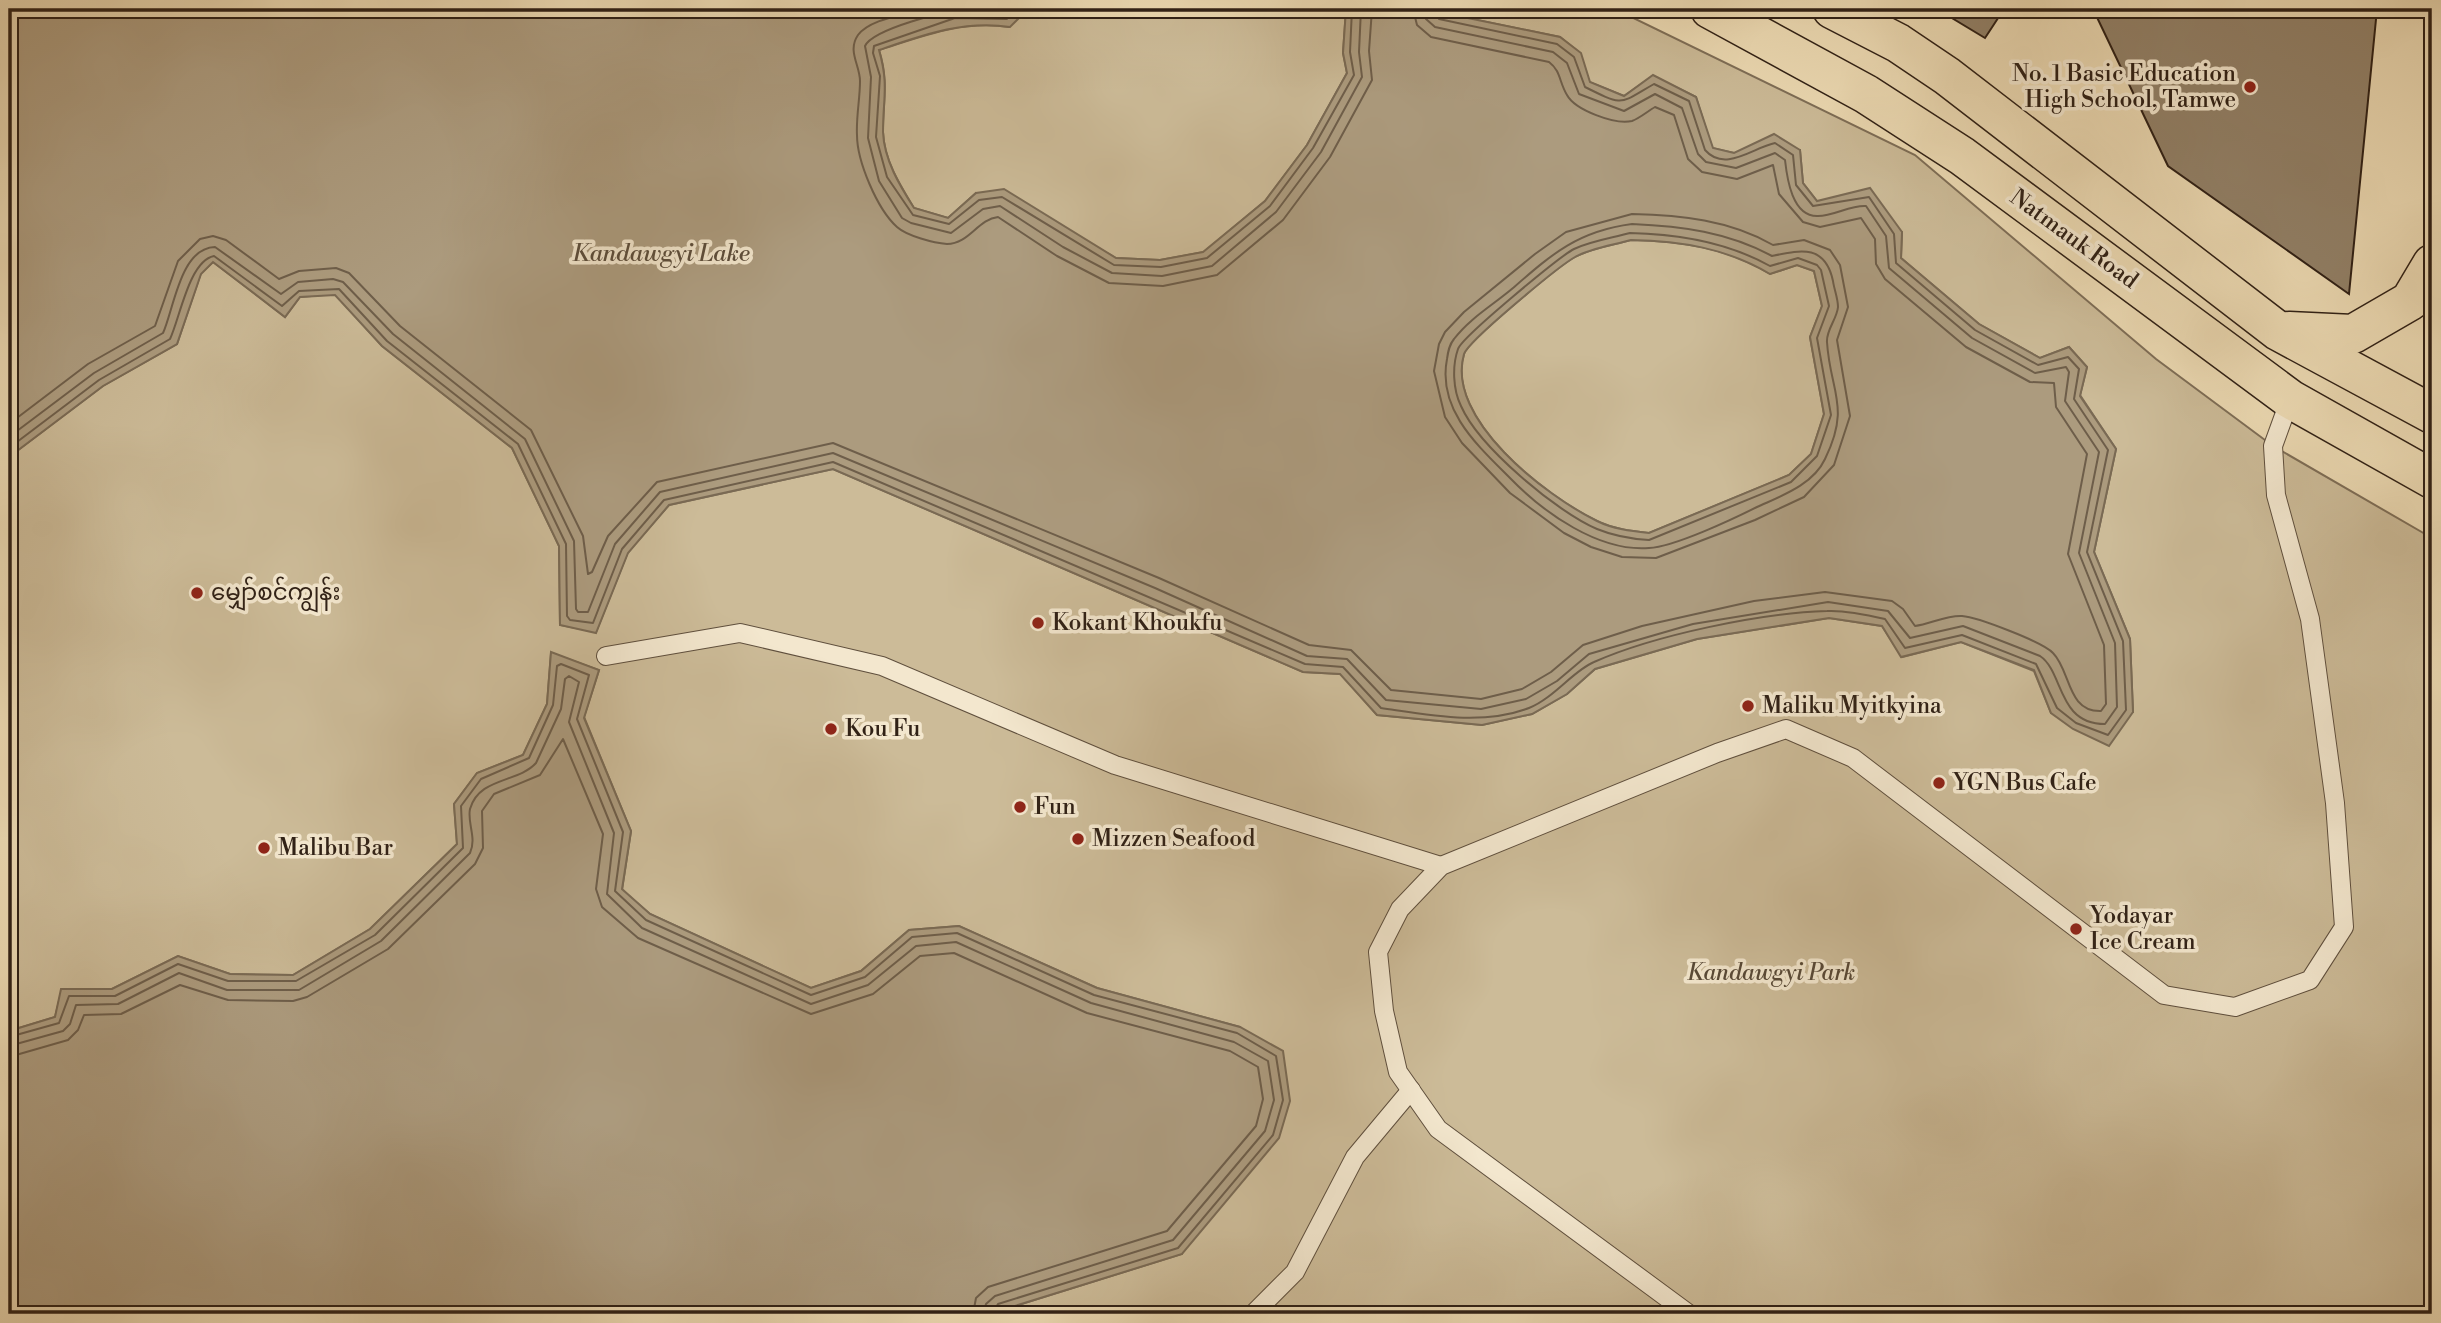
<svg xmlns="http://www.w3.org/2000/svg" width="2441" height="1323" viewBox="0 0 2441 1323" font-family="'Libre Bodoni','Noto Sans Myanmar',serif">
	<rect width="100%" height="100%" fill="#ecdab3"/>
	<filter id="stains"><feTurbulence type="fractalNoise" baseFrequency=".00286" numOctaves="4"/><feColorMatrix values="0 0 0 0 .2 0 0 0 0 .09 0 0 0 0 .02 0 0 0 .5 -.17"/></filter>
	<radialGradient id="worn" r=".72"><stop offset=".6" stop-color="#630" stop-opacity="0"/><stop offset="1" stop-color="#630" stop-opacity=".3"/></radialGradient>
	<g fill="#ccbb98" stroke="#7e6e57" stroke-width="2">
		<path d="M1019 9H1346L1343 53 1347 73 1307 145 1265 201 1204 252 1160 260 1116 258 1071 233 976 193 948 218 914 208C900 185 884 160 883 132 883 101 889 81 879 50 923 36 962 20 1009 27L1023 12Z"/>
		<polygon points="1424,9 1615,9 1915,155 2156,359 2273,446 2432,538 2432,1314 989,1314 1182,1254 1240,1027 1097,988 959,926 909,930 861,971 811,988 650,914 622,890 631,831 584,717 599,670 551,653 547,704 523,755 477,773 454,804 457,844 370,929 293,975 230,974 178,956 112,989 62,989 55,1017 9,1031 9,457 103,386 177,344 201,273 213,262 285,317 300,297 335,294 382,346 512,448 559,546 560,625 596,632 628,552 669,505 833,469 1303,672 1341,674 1377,715 1482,725 1532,714 1567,694 1595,669 1697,639 1829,618 1882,626 1902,657 1961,642 2034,671 2051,713 2133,712 2130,639 2094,552 2116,449 2080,395 2087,367 2069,347 2040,358 1979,324 1901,258 1902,232 1817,201 1803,183 1800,150 1734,153 1712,148 1696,97 1653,76 1624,96 1589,82 1580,53 1560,37"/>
		<path d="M1631 240C1681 241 1726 247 1770 274L1797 265 1814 271 1822 306 1810 337 1824 414 1811 454 1789 475 1649 533C1631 531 1613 529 1597 521 1546 496 1445 419 1464 354 1468 341 1559 266 1575 257 1591 248 1614 245 1631 240Z"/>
	</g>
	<g fill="#ac9b7e" stroke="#7a6a54" stroke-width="2" fill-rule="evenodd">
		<path d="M9 9H1019L1024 13 1010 27C963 20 923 35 879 50 889 85 883 98 883 132 884 160 900 186 914 208L948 218 976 193 1004 189 1116 258 1160 260 1203 252 1265 201 1307 145 1347 73 1343 53 1346 9H1424L1560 37 1581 53 1590 82 1624 96 1653 75 1696 97 1713 148 1734 153 1774 134 1800 150 1803 183 1817 201 1870 188 1902 232 1901 258 1979 324 2040 358 2069 347 2087 367 2080 396 2116 449 2094 552 2130 639 2133 712 2109 746 2073 729 2051 713 2034 670 1961 642 1901 657 1882 626 1829 618 1697 639 1595 669 1567 694 1532 714 1482 725 1377 715 1340 674 1303 672 833 469 669 505 628 553 596 633 560 625 559 546 512 448 382 346 335 295 300 297 285 317 213 262 201 274 177 344 103 386 9 457ZM1631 240C1681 241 1726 248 1770 274L1797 265 1814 271 1822 306 1810 337 1824 414 1811 454 1789 475 1649 533C1631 531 1613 529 1597 521 1546 496 1445 419 1464 354 1468 341 1559 266 1575 257 1591 248 1614 245 1631 240Z"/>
		<polygon points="551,652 599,670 584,718 631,831 622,889 650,914 811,988 861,971 909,930 959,926 1097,988 1240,1027 1283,1051 1290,1101 1279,1138 1182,1254 989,1314 9,1314 9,1031 55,1017 61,989 112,989 178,956 230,974 293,975 370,929 457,844 454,804 477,773 523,755 547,704"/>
	</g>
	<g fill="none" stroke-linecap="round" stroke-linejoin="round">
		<g stroke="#6e5e4a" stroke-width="2">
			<path d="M922 9C904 15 870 19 858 35 847 51 860 65 860 81 860 99 856 117 857 135 857 161 877 209 897 227 907 236 934 243 947 244 969 244 978 219 998 217L1057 256 1109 283 1163 286 1217 275 1283 220 1330 157 1372 80 1369 51 1372 9"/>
			<path d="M968 9C947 10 873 29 865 46L871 77 868 138 879 181 902 218 911 223 951 233 983 209 1000 206 1063 247 1112 273 1162 276 1212 266 1276 212 1321 152 1362 77 1359 52 1361 9"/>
			<polyline points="1015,9 1007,19 955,18 874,46 873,53 880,76 876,137 887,177 913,215 949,224 979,200 1002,197 1114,265 1161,267 1207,258 1270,206 1313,148 1354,75 1350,52 1352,9"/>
			<path d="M1632 214C1680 215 1730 220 1773 245L1804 240 1830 250 1840 265 1848 307 1837 340 1850 416 1834 465 1804 497 1755 520 1656 558 1622 557 1591 547 1564 533 1510 493 1462 443 1445 417 1434 371 1439 344 1445 332 1464 312 1535 254 1566 232Z"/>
			<path d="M1632 224C1681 226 1728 232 1772 256 1801 250 1825 244 1833 281 1834 289 1838 298 1838 307 1837 319 1826 330 1827 342 1830 392 1851 406 1825 459 1813 485 1781 496 1757 507 1733 519 1674 547 1649 548 1599 552 1544 513 1511 479 1478 446 1437 410 1447 359 1448 352 1449 345 1454 339 1470 318 1493 305 1513 288 1552 254 1578 231 1632 224Z"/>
			<path d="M1630 233C1680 234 1727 242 1770 266L1798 258 1817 265 1821 270 1829 306 1817 338 1831 415 1817 456 1791 482 1649 540C1631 539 1614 536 1597 529 1557 512 1479 447 1461 406 1453 390 1452 366 1458 349 1462 337 1559 257 1574 249 1591 241 1612 238 1630 233Z"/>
			<path d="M9 424 88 364 155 326 178 261 200 239 213 236 226 240 279 279 299 271 336 268 349 273 400 326 531 430 583 536 588 574 592 572 608 536 657 482 833 443 1159 578 1309 645 1351 650 1391 690 1481 699 1522 689 1551 672 1583 645 1642 626 1754 601 1825 592 1892 601 1903 609 1915 626C1930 624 1947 615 1962 616 1977 617 2043 642 2053 653 2071 671 2067 712 2101 711L2106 704 2104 645 2068 554 2087 454 2056 407 2054 383 2030 382 1966 347 1885 279 1876 264 1875 239 1861 218 1820 227 1803 222 1779 194 1773 165 1737 179 1702 172 1688 159 1674 115 1655 107C1648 111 1640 118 1632 121 1615 125 1575 110 1567 95 1559 82 1561 71 1549 62L1431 37 1417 25 1413 9"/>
			<path d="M9 437 94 373 163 333C174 309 180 248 215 247L281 294 298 282 333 279 343 282 393 334 525 439 574 541 576 609 578 612H588L615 544 660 492 833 453 1155 588 1307 656 1347 659 1386 700 1481 709 1526 699 1557 681 1589 654 1693 624 1828 602 1888 611 1910 638 1963 626 2040 656C2064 672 2057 724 2105 724L2117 707 2115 643 2079 553 2099 452 2065 401 2069 372 2066 367 2035 373 1972 338 1889 268 1886 236 1866 206C1850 205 1834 216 1818 216 1792 217 1787 178 1785 160L1775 153 1736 168 1706 162 1698 154 1682 108 1655 94 1624 111 1579 94 1567 63 1553 52 1435 27 1426 19 1424 9"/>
			<path d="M9 448 99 380 170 339C180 318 189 261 214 256L282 306 299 291 339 289 387 341 518 444 566 544 567 616 570 620 593 623 622 549 664 500 833 462 1305 664 1343 667 1381 708C1429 715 1482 726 1529 708 1554 698 1574 670 1594 662 1655 635 1761 613 1827 611 1845 610 1868 615 1885 619L1905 648 1962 635 2036 664 2057 708 2076 723 2108 735 2126 710 2123 641 2087 552 2108 450 2074 399 2079 369 2068 357 2038 365 1975 330 1896 263 1894 234 1869 197 1813 206 1796 185 1793 155 1775 143C1754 147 1725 173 1705 150L1689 101 1654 84C1619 104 1625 107 1585 87L1574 57 1557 44 1439 19 1433 9"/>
			<polyline points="9,1037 59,1023 69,996 115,996 178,964 228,981 296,981 375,935 463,848 461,806 481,779 529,758 553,705 557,666 561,664 589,675 577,719 623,832 615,891 646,920 811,995 865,977 912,937 957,933 1094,995 1237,1033 1276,1056 1283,1100 1273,1135 1178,1248 998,1304 992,1314"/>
			<path d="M9 1046 63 1031 70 1024 76 1005 118 1004 179 973 227 990H299L381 941 470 853C477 838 467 823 470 809 479 777 518 783 536 763L561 709 565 679 569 676 579 682 569 722 614 833 607 894 642 928 811 1004 868 985 916 946 956 942 1091 1003 1234 1042 1268 1061 1274 1100 1265 1131 1173 1240 995 1296 986 1304 983 1314"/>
			<polyline points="9,1057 68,1040 78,1030 84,1015 121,1014 180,985 228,1000 293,1001 307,997 388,949 475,864 483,848 482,811 494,794 540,775 563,739 603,834 596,889 602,907 638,938 811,1014 873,994 920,956 954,953 1087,1013 1230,1051 1258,1067 1263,1099 1256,1126 1167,1231 988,1287 976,1298 973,1314"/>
		</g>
	</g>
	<g fill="#928168" stroke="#302116" stroke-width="2">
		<polygon points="1937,9 2004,9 1985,38"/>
		<polygon points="2093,9 2377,9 2349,294 2168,166"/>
	</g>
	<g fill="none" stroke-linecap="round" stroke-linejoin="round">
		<g stroke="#5f4f3d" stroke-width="20">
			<g id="service">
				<polyline points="606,656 740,633 882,666 1115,765 1441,866"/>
				<polyline points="1253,1314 1295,1272 1355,1157 1411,1090"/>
				<polyline points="1689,1314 1438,1129 1398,1072 1384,1011 1378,952 1400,909 1441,866 1717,753 1786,729 1853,758 2164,995 2235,1007 2310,980 2344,927 2335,803 2310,619 2276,495 2273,446 2290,399"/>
			</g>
		</g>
		<g stroke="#302116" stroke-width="41">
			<g id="primary">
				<polyline points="1710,9 1866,94 1962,156 2290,399 2432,479"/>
				<polyline points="1832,9 1898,43 1947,76 2278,331 2432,414"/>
				<polyline points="2289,331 2353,334 2410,301 2432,264"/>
			</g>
		</g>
		<use href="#service" stroke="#f3e7ce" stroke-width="18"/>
		<use href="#primary" stroke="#ecdab3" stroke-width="38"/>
	</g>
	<g fill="#8f2418" stroke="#f3e7ce" stroke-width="2.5">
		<circle cx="2250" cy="87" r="7"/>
		<circle cx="197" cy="593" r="7"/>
		<circle cx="1038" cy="623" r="7"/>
		<circle cx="1748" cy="706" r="7"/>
		<circle cx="831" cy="729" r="7"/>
		<circle cx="1939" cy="783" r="7"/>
		<circle cx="1020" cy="807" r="7"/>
		<circle cx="1078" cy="839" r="7"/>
		<circle cx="264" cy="848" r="7"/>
		<circle cx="2076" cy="929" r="7"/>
	</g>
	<g text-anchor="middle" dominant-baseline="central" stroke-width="7" stroke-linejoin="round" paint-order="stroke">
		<g font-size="23" fill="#302116" stroke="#f3e7ce" text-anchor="start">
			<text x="2236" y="74" text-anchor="end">No. 1 Basic Education<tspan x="2236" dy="26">High School, Tamwe</tspan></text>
			<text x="211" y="593">မျှော်စင်ကျွန်း</text>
			<text x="1052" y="623">Kokant Khoukfu</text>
			<text x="1762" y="706">Maliku Myitkyina</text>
			<text x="845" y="729">Kou Fu</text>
			<text x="1953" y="783">YGN Bus Cafe</text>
			<text x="1034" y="807">Fun</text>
			<text x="1092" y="839">Mizzen Seafood</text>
			<text x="278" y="848">Malibu Bar</text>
			<text x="2090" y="916">Yodayar<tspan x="2090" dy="26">Ice Cream</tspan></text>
		</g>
		<g font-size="23" fill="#302116" stroke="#f3e7ce">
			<text transform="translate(2074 239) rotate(36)">Natmauk Road</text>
		</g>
		<g font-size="23" font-style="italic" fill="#574836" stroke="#f3e7ce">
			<text x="1771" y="973">Kandawgyi Park</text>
		</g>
		<g font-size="24" font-style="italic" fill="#5b4c3a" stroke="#f3e7ce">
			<text x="661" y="254">Kandawgyi Lake</text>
		</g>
	</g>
	<rect width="2441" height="1323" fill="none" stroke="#ecdab3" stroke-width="35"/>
	<rect x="10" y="10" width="2420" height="1302" fill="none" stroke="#302116" stroke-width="3.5"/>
	<rect x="18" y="18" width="2406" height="1288" fill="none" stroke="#302116" stroke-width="2"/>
	<rect width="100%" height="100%" filter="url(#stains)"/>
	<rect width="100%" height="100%" fill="url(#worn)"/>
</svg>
